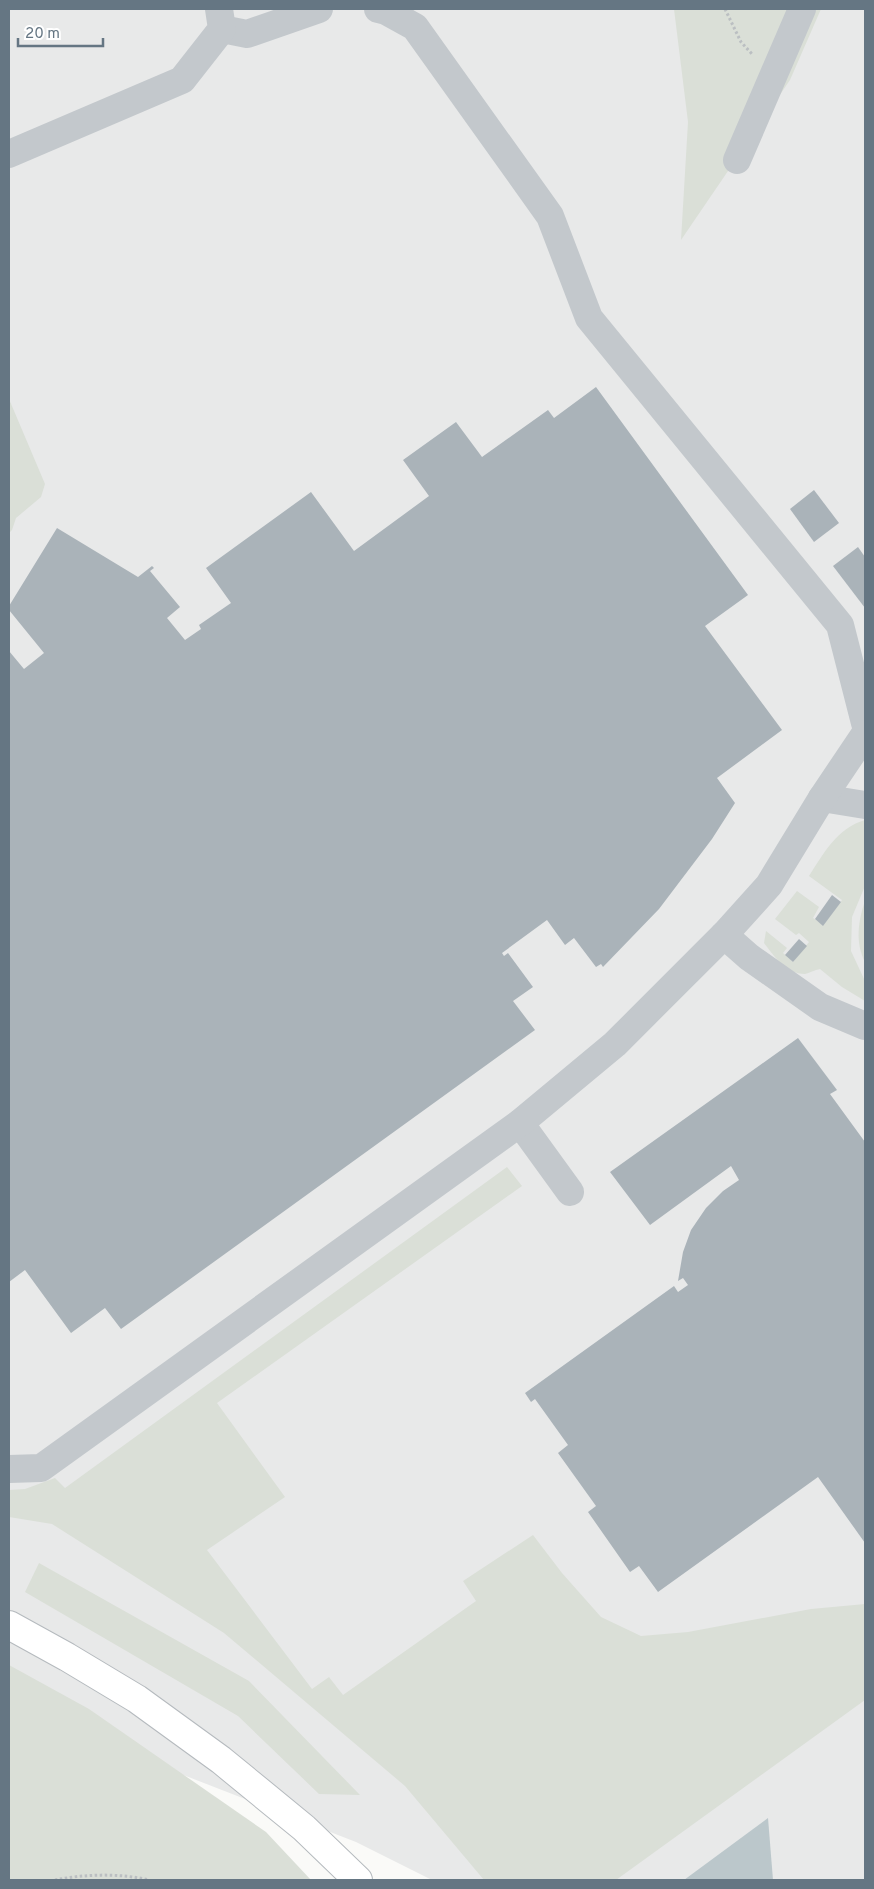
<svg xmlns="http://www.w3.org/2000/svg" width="874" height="1889" viewBox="0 0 874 1889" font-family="Overpass,sans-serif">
	<rect width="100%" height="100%" fill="#fafaf8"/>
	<polygon fill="#e8e9e9" points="9,9 865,9 865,1880 432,1880 356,1842 155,1764 9,1880"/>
	<g fill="#dadfd7">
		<polygon points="674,9 821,9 790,80 681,240 688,122"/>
		<polygon points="9,399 45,484 41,497 16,518 12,530 9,533"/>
		<path d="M865 820V886L852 917 851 951 865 981V1001L842 987 820 969C815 970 809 973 805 974 786 974 774 956 764 943L766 931 787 948 783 953 793 962 809 942 799 933 796 935 775 919 797 891 819 907 813 918 823 925 842 900 809 876C824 853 837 828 865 820Z"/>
		<path d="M865 901V962C855 943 858 921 865 901Z"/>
		<polygon points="507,1167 522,1186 217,1403 285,1497 207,1550 312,1689 329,1677 343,1695 476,1601 463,1581 533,1535 562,1573 601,1617 641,1636 688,1632 811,1609 865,1604 865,1700 616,1880 484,1880 405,1786 224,1633 52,1524 9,1517 9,1490 25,1489 55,1478 65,1488"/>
		<polygon points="39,1563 249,1681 360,1795 319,1794 238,1716 25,1592"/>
		<polygon points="9,1665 89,1709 266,1832 311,1880 9,1880"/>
	</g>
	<polygon fill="#bbc7cb" points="768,1818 773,1880 684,1880"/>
	<g fill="#aab3b9">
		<polygon points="596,387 748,595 705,626 782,730 717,778 735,803 712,839 659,909 603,967 601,964 596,967 574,938 565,945 547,920 502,953 504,956 508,953 533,987 513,1001 535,1030 121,1329 105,1308 71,1333 25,1270 9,1282 9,651 24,669 44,653 9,610 9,606 57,528 138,577 152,566 154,568 150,571 180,607 167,618 185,640 201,629 199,625 231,603 206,568 311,492 354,551 429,496 403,460 456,422 482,457 548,410 554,418"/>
		<polygon points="814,490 839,523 814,542 790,509"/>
		<polygon points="858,547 865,557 865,608 833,566"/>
		<polygon points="832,895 841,902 823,926 815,919"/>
		<polygon points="799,939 807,946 793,962 785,955"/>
		<polygon points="798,1038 837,1090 830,1094 865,1142 865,1543 818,1477 658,1592 639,1566 630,1572 588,1512 596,1506 558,1453 568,1445 535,1399 531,1402 525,1393 674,1286 678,1292 688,1285 683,1278 678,1281 683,1252 691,1230 706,1208 723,1191 739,1180 731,1166 650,1225 610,1172"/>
	</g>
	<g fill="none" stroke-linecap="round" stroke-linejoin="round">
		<g stroke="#b5babe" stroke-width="30">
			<polyline id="major" points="9,1625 67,1657 137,1699 221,1760 304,1828 358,1880"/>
		</g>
		<g stroke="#bbbfc2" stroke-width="3" stroke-dasharray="2.5 2.5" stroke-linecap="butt">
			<polyline points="725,9 741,42 752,54"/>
			<path d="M55 1880C85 1874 119 1873 149 1880"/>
		</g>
		<g stroke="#c3c8cc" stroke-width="28">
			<polyline points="378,9 386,11 415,27 550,216 589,318 840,625 865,723"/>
			<polyline points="222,29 247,34 319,9"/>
			<polyline points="9,154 182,80 222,29 219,9"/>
			<polyline points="737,160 802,9"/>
			<polyline points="822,798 865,805"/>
			<polyline points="724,935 749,957 820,1007 865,1026"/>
			<polyline points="520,1123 570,1192"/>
			<polyline points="9,1469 41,1468 520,1123 615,1044 724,935 769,885 822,798 865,734"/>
		</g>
		<use href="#major" stroke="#fff" stroke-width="28"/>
	</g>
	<rect width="874" height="1889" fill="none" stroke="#657683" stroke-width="20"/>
	<path d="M18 38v8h85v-8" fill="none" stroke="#657683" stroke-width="2.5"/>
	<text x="25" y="38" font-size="15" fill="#657683" stroke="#ffffff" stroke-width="4" paint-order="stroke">20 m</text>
</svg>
